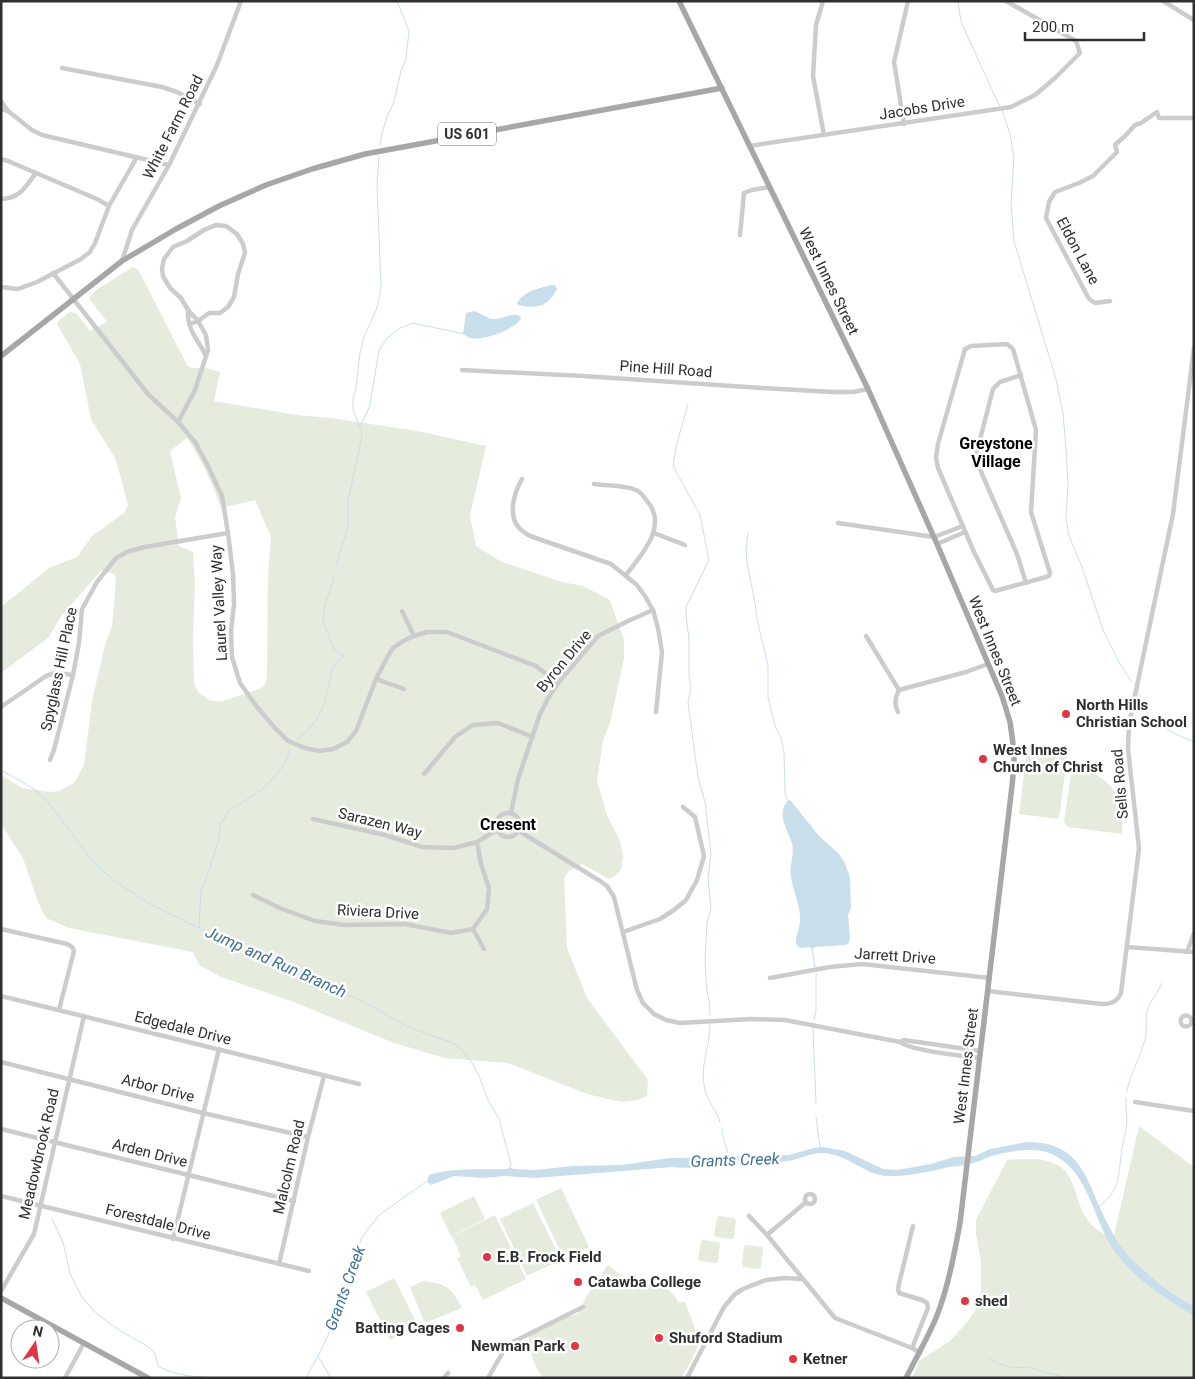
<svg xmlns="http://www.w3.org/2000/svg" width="1195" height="1379" viewBox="0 0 1195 1379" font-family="Roboto,sans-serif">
	<rect width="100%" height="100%" fill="#fff"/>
	<g fill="#e5ecdd" fill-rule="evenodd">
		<path d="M133 267 138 269 187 365 191 368H206L220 372 214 401 296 415 331 418 417 431 486 446 470 515 476 546 500 561 562 582 583 586 610 600 624 640V659L610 723 603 740 597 781 607 815 620 841 623 856 621 870 615 876 609 879 582 864 569 871 564 878 567 948 587 998 648 1080 647 1096 638 1100 621 1102 587 1094 508 1063 445 1058 394 1043 291 1001 221 977 199 965 193 952 69 928 46 918 38 902 23 858 1 824V775L22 788 51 792 59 791 74 783 84 765 92 701 105 645 112 626 116 579 114 574 101 571 62 615 49 637 1 673V607L49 568 77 557 92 536 124 513 128 505 116 460 91 419 80 364 57 324 59 320 70 312 76 313 90 331 107 322 89 298 96 290ZM187 438C202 461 212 482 221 508L255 500 271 537 268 575 267 676 265 685 259 689 220 702 209 700 198 692 194 684 193 637 195 583 193 552 179 546 175 517 181 498 170 451Z"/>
		<polygon points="1027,751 1067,757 1059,819 1019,814"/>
		<path d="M1072 767C1109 773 1126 797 1122 834L1068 827 1064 822Z"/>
		<path d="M1139 1126 1194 1167V1378H912L919 1361 950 1341 968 1321 976 1309 981 1292V1262L976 1234V1220L1007 1160C1026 1159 1056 1155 1068 1175 1076 1188 1078 1205 1086 1218 1091 1227 1104 1234 1113 1240Z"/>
		<polygon points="561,1188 589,1247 564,1259 536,1200"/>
		<polygon points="474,1196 485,1219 451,1236 440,1213"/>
		<polygon points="533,1203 561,1260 527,1276 500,1219"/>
		<polygon points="495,1215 526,1279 483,1300 475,1285 471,1287 457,1258 461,1256 452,1236"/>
		<polygon points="719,1216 734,1218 736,1220 734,1238 732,1239 716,1237 714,1235 717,1218"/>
		<polygon points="703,1240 719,1242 720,1244 718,1262 716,1263 700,1261 698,1259 701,1242"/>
		<polygon points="746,1245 762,1247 763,1249 761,1267 759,1269 743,1267 742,1264 744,1247"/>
		<path d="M608 1265C618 1273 629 1281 642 1285 647 1286 645 1285 650 1285 663 1284 673 1290 678 1302H685C689 1314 699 1333 698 1345 696 1354 686 1370 681 1378H544C532 1366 531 1351 528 1334L552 1321 578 1314 586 1297Z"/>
		<polygon points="394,1278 418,1326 390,1340 366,1292"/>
		<path d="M423 1281C446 1284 451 1287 462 1308L427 1322 424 1321 410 1287Z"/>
	</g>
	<g fill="#c9deeb">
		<path d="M550 285H555L557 289C548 307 537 309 518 305L517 303C524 291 538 289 550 285Z"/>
		<path d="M474 311C481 313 487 319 494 319 504 319 510 312 520 316L521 319C513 330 483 341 470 338 467 337 465 335 463 334L466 313Z"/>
		<path d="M788 800 791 801 819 836 838 853 845 863 850 878 851 907 848 915 850 938 849 942 846 945 815 947 812 949 810 947 800 948 796 944C795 936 801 927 800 918 800 904 793 891 791 877 789 865 795 854 792 843 787 828 776 814 788 800Z"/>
		<path d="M1027 1142C1075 1142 1084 1170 1100 1208 1107 1223 1115 1239 1125 1252 1131 1260 1139 1266 1147 1273 1161 1286 1176 1297 1194 1306V1316C1163 1297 1134 1279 1113 1249 1093 1219 1089 1173 1054 1155 1037 1146 1009 1151 991 1156 984 1159 978 1162 970 1164 963 1166 955 1166 948 1167 940 1169 933 1171 926 1172 909 1175 889 1179 873 1173 855 1166 846 1156 825 1153 812 1152 800 1159 788 1161 772 1163 755 1162 739 1163 731 1164 724 1165 717 1167 702 1169 686 1168 672 1167L536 1178 505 1176 482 1178 454 1176 431 1185 427 1182 429 1175C454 1167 480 1170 507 1169L510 1167 513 1169 535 1170 573 1166 621 1165 670 1158H684L694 1157 789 1155 814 1148 824 1147 845 1151 883 1169 897 1170 931 1164 954 1157 975 1156 990 1149Z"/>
	</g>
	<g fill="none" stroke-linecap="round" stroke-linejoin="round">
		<g stroke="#c9deeb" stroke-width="1">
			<polyline points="958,1 961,22 1000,107"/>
			<polyline points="1002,110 1010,134 1014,158 1011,203 1014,241 1056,379 1063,413 1066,449 1068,484 1066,519 1069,536 1082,567 1103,630 1120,664 1131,681"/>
			<polyline points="380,145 382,133 387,117 394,102 401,71 406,59 409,31 397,1"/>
			<polyline points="688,404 676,447 673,466 700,515 709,560 686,607 686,616 689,639 689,676 691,688 688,703 698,777 705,802 711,853 708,878 711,908 707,923 705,962 707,991 709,1000 710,1015"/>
			<polyline points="361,426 370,405 379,350 387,338 400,328 413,323 464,334"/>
			<polyline points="748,533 746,550 747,563 755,603 757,619 768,666 768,697 775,726 781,738 784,753 785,794 788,801"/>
			<polyline points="336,566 348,526 348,501 361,441 362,432 353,410 353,398 356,388 360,353 364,337 377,308 381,288 377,185 379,156"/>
			<path d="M1139 693C1141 699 1143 706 1147 712 1157 727 1177 735 1194 742"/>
			<path d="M297 739C306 732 314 725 319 715 324 706 327 694 329 684 332 671 330 666 343 657L341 654 334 649 323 621 324 609 334 576"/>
			<polyline points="1,770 34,789 48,802 91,859 100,868 116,882 150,904 225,941 298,974 364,1002 408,1027 450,1042 459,1047 471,1061 479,1076 488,1100 499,1119 511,1164 509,1168"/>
			<polyline points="199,928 201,890 209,871 219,839 220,825 229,811 264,788 284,766 290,749"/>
			<polyline points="812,948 815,967"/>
			<polyline points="814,1019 816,1011 816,973"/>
			<path d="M710 1025C710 1048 699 1066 705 1090 708 1102 717 1111 720 1122"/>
			<polyline points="813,1028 816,1104"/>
			<path d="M1127 1091C1130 1074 1139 1060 1144 1043 1148 1033 1145 1021 1147 1011 1150 1001 1158 993 1162 983"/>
			<polyline points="816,1117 820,1147"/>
			<polyline points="722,1128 722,1133 729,1157"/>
			<path d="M1099 1207C1122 1188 1118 1174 1122 1148 1124 1139 1126 1131 1127 1121 1127 1114 1125 1106 1126 1098"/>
			<path d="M52 1219 63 1242 70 1274 82 1297 97 1314 112 1325 124 1333 147 1346 155 1353 158 1366C183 1379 205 1377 234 1378"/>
			<polyline points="318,1356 331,1378"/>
			<polyline points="989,1359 1000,1364 1012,1368 1027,1367 1068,1378"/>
			<polyline points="306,1378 318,1356 330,1331 349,1279 357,1251 362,1237 379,1215 426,1182"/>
		</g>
		<g stroke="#ccc" stroke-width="4.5">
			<polyline points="823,1 816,25 813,76 824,135"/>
			<polyline points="1163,1 1194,20"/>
			<polyline points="62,68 162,87 177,92 200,104"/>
			<polyline points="1,101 8,111"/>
			<polyline points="1,109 8,111 32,130 42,135 169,165"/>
			<polyline points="904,124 894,62 908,1"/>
			<polyline points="749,146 1011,107 1035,95 1055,78 1080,53 1076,41 1006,1"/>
			<polyline points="1,159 8,161 97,199 109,206"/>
			<path d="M1 199C21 198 25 187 36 173"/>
			<polyline points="740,235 744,193 752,190 770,187"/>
			<polyline points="122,261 132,230 169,165 217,65 241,1"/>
			<polyline points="53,273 148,394 178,422 195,442 208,466 222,496 228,533 233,574 234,604 231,631 232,657 240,683 257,707 274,727 288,741 305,748 319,751 333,749 347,742 356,731 376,679 388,656 393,648 403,641 414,636 427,632 447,632 536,666 558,683"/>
			<polyline points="1,287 18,289 37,282 81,259 90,252 95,243 109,206 137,157"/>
			<polyline points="1110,301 1095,303 1089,299 1046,218 1049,202 1055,192 1079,183 1093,176 1117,152 1115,145 1125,136 1135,125 1141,123 1157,112 1159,118 1194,118"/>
			<path d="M188 310C187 331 198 339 206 356"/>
			<polygon points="1007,344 1013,349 1036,430 1031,512 1050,573 1049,576 1046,577 995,591 993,590 974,552 938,468 936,458 938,444 965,349 971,346"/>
			<polyline points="462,370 583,376 762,388 833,392 853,392 868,389"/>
			<polyline points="1021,375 1000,382 993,389 976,455 982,474 1017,554 1026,583"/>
			<polyline points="178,422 195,390 208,350 206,335 198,321 188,310 181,298 170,288 163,276 162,269 164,259 173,247 187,241 204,230 216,225 226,226 237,234 243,244 245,253 238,274 234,297 228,307 220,313 209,313 198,321 190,324"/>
			<path d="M522 479C514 493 507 516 520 529 523 532 527 534 530 536L611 564 637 585 645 596 653 610 658 628 662 652 656 712"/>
			<path d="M594 484C608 486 624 485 636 490 641 492 644 497 647 501 669 526 641 555 626 575"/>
			<polyline points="838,523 934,537 963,526"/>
			<polyline points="654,533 685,545"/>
			<polyline points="937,544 965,532"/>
			<polyline points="402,611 414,636"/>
			<path d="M866 636 899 690C895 698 894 704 898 712"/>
			<polyline points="376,679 404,689"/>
			<polyline points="899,690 966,672 988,664"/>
			<polyline points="1,707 46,676 55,673 73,675"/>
			<polyline points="50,760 54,750 73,675 79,643 82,609 97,582 116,558 127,552 145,547 228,533"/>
			<polyline points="424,774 455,737 473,725 498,723 533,737"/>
			<circle cx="508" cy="825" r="12"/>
			<polyline points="511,813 518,779 540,714 549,697 558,683 598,636 626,622 653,610"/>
			<polyline points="313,819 385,835 422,847 454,848 477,842 497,830"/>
			<polyline points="519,831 600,881 607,886 614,897 637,990 643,1003 654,1014 666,1020 680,1023 751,1019 785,1020 900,1042"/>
			<polyline points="253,895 282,909 315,921 345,925 405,924 451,933 473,929 487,909 489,888 481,864 477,842"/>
			<polyline points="1,929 67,944 72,947 74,951 59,1010"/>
			<polyline points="473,929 484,949"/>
			<polyline points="623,932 660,919 674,910 686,900 697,880 704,856 695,817 683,807"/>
			<polyline points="1127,947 1194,952"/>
			<polyline points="1187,952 1194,933"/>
			<polyline points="770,978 830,967 862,964 990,978"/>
			<path d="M988 991 1102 1004C1111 1004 1117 1002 1121 993L1139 848 1128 749 1129 724 1173 514 1194 348"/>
			<polyline points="1,996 359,1084"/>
			<circle cx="1186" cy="1021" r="5.5"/>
			<path d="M980 1058C963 1056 911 1051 900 1042L904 1040 980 1051"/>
			<polyline points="1,1062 203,1113 308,1137"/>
			<polyline points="1135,1102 1194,1111"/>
			<polyline points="1,1129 294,1201"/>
			<circle cx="810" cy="1199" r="5"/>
			<polyline points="1,1196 309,1271"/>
			<polyline points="749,1216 767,1235 835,1318 912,1348 920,1353"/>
			<polyline points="767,1235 806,1202"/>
			<polyline points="173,1239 219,1049"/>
			<polyline points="279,1264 308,1137 324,1076"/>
			<polyline points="1,1291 34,1234 84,1016"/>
			<polyline points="912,1348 928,1308 927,1303 922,1300 899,1293 898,1288 913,1226"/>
			<polyline points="65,1378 84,1343"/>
			<polyline points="444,1378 448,1373"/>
			<polyline points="488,1378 503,1352 511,1343 583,1307"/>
			<polyline points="687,1378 724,1307 735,1294 743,1289 766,1280 785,1278 801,1279"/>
		</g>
		<g stroke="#a7a7a7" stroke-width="5.5">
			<path d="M679 1 868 389 937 544 1002 696 1010 722 1014 751V764L1012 786 960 1223C954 1255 948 1288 936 1318 927 1339 916 1358 906 1378"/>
			<polyline points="1,356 122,261 176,229 219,206 266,185 312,169 365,154 722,88"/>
			<polyline points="1,1298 148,1378"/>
		</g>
	</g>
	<g fill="#e23543" stroke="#fff" stroke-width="2">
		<circle cx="1066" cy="714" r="5"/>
		<circle cx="983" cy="759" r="5"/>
		<circle cx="487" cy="1257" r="5"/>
		<circle cx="578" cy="1282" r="5"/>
		<circle cx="965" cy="1301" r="5"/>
		<circle cx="460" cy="1328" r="5"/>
		<circle cx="659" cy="1338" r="5"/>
		<circle cx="575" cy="1346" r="5"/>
		<circle cx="793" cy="1359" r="5"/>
	</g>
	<g text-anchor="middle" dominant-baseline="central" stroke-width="5" stroke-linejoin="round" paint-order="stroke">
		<rect fill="#fff" stroke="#6d6d6d" stroke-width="1" x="438" y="122.5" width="58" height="23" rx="4"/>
		<g font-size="14" font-weight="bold" fill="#2f2f2f">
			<text x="467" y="134">US 601</text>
		</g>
		<g font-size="15" fill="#2f2f2f" stroke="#fff">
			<text transform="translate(922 108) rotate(-9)">Jacobs Drive</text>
			<text transform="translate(173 127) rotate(-63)">White Farm Road</text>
			<text transform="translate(1078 251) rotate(62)">Eldon Lane</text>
			<text transform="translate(829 281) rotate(64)">West Innes Street</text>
			<text transform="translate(666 369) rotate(4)">Pine Hill Road</text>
			<text transform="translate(219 603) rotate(-93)">Laurel Valley Way</text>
			<text transform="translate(995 651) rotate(68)">West Innes Street</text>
			<text transform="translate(564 661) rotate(-50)">Byron Drive</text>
			<text transform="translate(59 669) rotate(-78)">Spyglass Hill Place</text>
			<text transform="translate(1120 784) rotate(-95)">Sells Road</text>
			<text transform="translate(380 823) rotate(14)">Sarazen Way</text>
			<text transform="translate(378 912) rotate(3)">Riviera Drive</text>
			<text transform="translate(895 956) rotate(4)">Jarrett Drive</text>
			<text transform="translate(183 1028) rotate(14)">Edgedale Drive</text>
			<text transform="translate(966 1066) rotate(-83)">West Innes Street</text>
			<text transform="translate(158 1088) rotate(14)">Arbor Drive</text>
			<text transform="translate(150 1153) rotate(14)">Arden Drive</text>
			<text transform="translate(39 1154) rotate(-77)">Meadowbrook Road</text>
			<text transform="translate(289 1167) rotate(-77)">Malcolm Road</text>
			<text transform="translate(158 1222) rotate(14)">Forestdale Drive</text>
		</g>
		<g font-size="15" font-weight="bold" fill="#2f2f2f" stroke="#fff" text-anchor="start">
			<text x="1076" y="705">North Hills<tspan x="1076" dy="17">Christian School</tspan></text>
			<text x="993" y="750">West Innes<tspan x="993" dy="17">Church of Christ</tspan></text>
			<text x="497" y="1257">E.B. Frock Field</text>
			<text x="588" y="1282">Catawba College</text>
			<text x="975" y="1301">shed</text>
			<text x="450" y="1328" text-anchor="end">Batting Cages</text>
			<text x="669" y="1338">Shuford Stadium</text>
			<text x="565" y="1346" text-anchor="end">Newman Park</text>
			<text x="803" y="1359">Ketner</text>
		</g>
		<g font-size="16" font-weight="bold" fill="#000" stroke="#fff">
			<text x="996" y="443">Greystone<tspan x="996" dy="18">Village</tspan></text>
			<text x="508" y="824">Cresent</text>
		</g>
		<g font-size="16" font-style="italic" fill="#3e708f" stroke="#fff">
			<text transform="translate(276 962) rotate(24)">Jump and Run Branch</text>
			<text transform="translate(735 1160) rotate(-2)">Grants Creek</text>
			<text transform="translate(345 1288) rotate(-70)">Grants Creek</text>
		</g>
	</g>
	<rect width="1195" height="1379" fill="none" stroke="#2f2f2f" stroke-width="5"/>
	<g transform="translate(35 1344) rotate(13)"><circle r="24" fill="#ffffff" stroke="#acacac"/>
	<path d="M0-4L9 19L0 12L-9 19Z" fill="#e23543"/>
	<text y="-8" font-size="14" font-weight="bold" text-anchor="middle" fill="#2f2f2f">N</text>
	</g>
	<path d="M1025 32v8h119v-8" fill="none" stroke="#2f2f2f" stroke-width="2.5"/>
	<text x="1032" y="32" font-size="15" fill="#2f2f2f" stroke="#ffffff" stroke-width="4" paint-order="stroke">200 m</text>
</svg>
